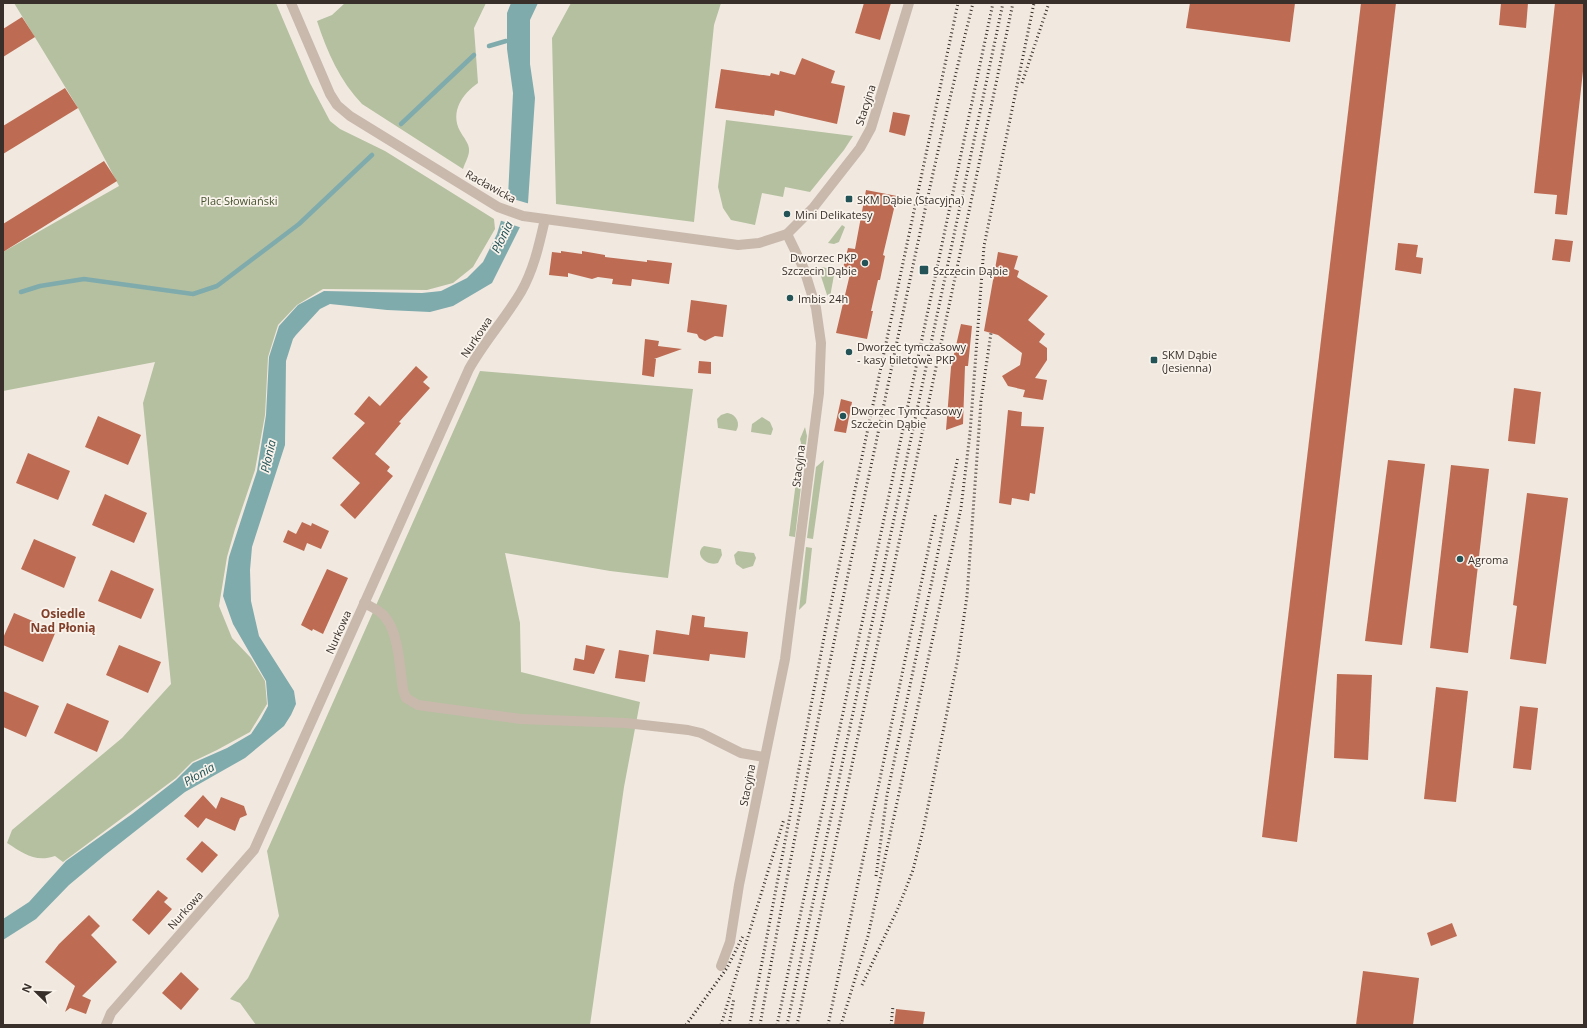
<svg xmlns="http://www.w3.org/2000/svg" width="1587" height="1028" viewBox="0 0 1587 1028" font-family="'Open Sans',sans-serif">
	<rect width="100%" height="100%" fill="#f1e9e0"/>
	<g fill="#b5c0a0">
		<path d="M14 3H276L310 83 330 121 340 129 385 151 494 219 495 229 473 267 453 283 427 290 323 289 297 305 278 325 268 357 265 415 255 470 235 529 227 557 219 606 232 638 251 658 265 681 267 704 250 732 217 750 192 762 176 778 63 862 55 856C35 863 23 853 7 843L12 830 122 738 171 684 143 403 155 362 3 391V252L119 186 78 108Z"/>
		<path d="M345 3H486L474 28 478 83C462 94 450 112 460 131 463 137 470 144 469 151 469 156 465 163 463 169L362 104C340 81 327 52 317 21L332 15Z"/>
		<polygon points="571,3 721,3 714,25 694,222 556,204 552,38"/>
		<polygon points="726,120 853,136 844,150 810,192 785,187 783,197 762,193 755,225 731,220 723,208 718,187"/>
		<polygon points="842,225 845,227 839,242 834,244 828,243"/>
		<polygon points="822,267 830,269 834,275 830,297 827,295 819,270"/>
		<polygon points="480,371 693,389 668,578 610,571 505,553 520,623 521,672 640,702 624,787 590,1025 256,1025 240,1003 230,999 248,978 279,916 267,851"/>
		<path d="M727 413C736 414 741 423 736 431L718 428 717 419 721 415Z"/>
		<polygon points="762,417 770,422 773,429 771,435 751,432 752,424"/>
		<polygon points="805,427 807,436 795,537 789,536 801,443 800,439"/>
		<polygon points="824,460 813,539 807,538 816,467"/>
		<path d="M704 546 721 549 722 555 718 563C707 567 693 554 704 546Z"/>
		<polygon points="806,547 812,548 806,603 799,610"/>
		<polygon points="738,551 754,553 756,558 753,566 743,569 736,564 734,555"/>
	</g>
	<polygon fill="#80abad" points="511,3 538,3 530,20 530,64 535,98 528,203 520,227 492,283 453,306 430,312 387,310 330,304 320,309 296,335 293,339 286,361 285,445 252,547 250,570 251,601 259,636 294,691 296,704 291,715 284,726 245,758 185,792 105,855 69,885 36,919 3,940 3,919 29,902 66,861 132,814 176,780 193,763 227,748 251,734 261,719 268,706 266,681 233,624 223,596 229,557 257,471 266,415 269,357 279,326 298,305 324,291 422,293 441,291 467,278 483,262 497,234 508,197 513,93 507,49 507,13"/>
	<polygon fill="#f1e9e0" points="506,197 530,204 522,228 499,220"/>
	<g fill="none" stroke-linecap="round" stroke-linejoin="round">
		<g stroke="#80abad" stroke-width="4.5">
			<polyline points="489,46 506,41"/>
			<polyline points="401,124 474,55"/>
			<polyline points="21,292 40,286 84,279 193,294 217,286 299,224 372,155"/>
		</g>
	</g>
	<g fill="#bd6b52">
		<polygon points="864,3 891,3 880,40 855,33"/>
		<polygon points="1190,3 1295,3 1290,42 1186,28"/>
		<polygon points="1361,3 1396,3 1297,842 1262,837"/>
		<polygon points="1501,3 1528,3 1526,28 1499,25"/>
		<polygon points="1555,3 1584,3 1584,62 1567,215 1555,214 1557,195 1534,193"/>
		<polygon points="22,17 35,37 3,57 3,29"/>
		<polygon points="802,58 835,71 831,83 845,86 837,124 775,110 774,116 715,108 721,69 770,76 771,73 779,75 780,71 795,75"/>
		<polygon points="65,88 78,108 3,154 3,126"/>
		<polygon points="893,112 910,115 905,136 889,132"/>
		<polygon points="104,161 117,181 3,252 3,224"/>
		<polygon points="866,190 897,196 883,255 885,256 880,280 878,280 871,311 873,311 867,339 836,333 850,274 842,272 848,248 855,249"/>
		<polygon points="1555,239 1573,241 1570,262 1552,260"/>
		<polygon points="1398,243 1418,245 1416,257 1423,258 1421,274 1395,270"/>
		<polygon points="561,251 582,254 582,251 605,255 605,257 647,262 647,260 672,263 669,284 632,279 631,286 612,284 613,279 598,277 592,279 568,273 568,277 549,275 552,252 561,253"/>
		<polygon points="998,252 1018,256 1014,269 1019,271 1017,277 1048,296 1028,320 1045,334 1039,342 1047,348 1047,360 1035,378 1047,380 1043,400 1023,397 1025,390 1008,386 1002,376 1020,365 1022,353 998,335 984,331"/>
		<polygon points="691,300 727,305 723,337 715,336 705,341 699,338 697,334 687,332"/>
		<polygon points="961,324 972,326 968,366 965,366 963,424 946,430 951,367"/>
		<polygon points="645,339 659,341 658,346 682,349 654,359 656,359 654,377 642,375"/>
		<polygon points="699,361 711,362 711,374 698,373"/>
		<polygon points="416,366 428,377 423,382 430,388 399,422 401,423 375,454 390,467 387,471 393,476 355,519 340,505 360,483 332,458 365,423 354,414 369,396 380,406"/>
		<polygon points="1514,388 1541,392 1535,444 1508,441"/>
		<polygon points="841,399 852,402 846,433 834,431"/>
		<polygon points="1008,410 1022,412 1021,426 1044,427 1035,494 1030,493 1029,501 1012,498 1011,505 999,503"/>
		<polygon points="98,416 141,435 128,465 85,447"/>
		<polygon points="28,453 70,471 58,500 16,483"/>
		<polygon points="1388,460 1425,464 1402,645 1365,641"/>
		<polygon points="1451,465 1489,469 1468,653 1430,648"/>
		<polygon points="1527,493 1568,498 1546,664 1510,659 1517,606 1513,605"/>
		<polygon points="105,494 147,513 134,543 92,525"/>
		<polygon points="302,522 311,526 312,523 329,531 321,549 307,543 304,551 283,542 288,530 296,534"/>
		<polygon points="34,539 76,557 64,588 21,569"/>
		<polygon points="327,569 348,578 323,634 313,629 312,631 301,625"/>
		<polygon points="111,570 154,589 141,619 98,601"/>
		<polygon points="14,613 56,631 43,662 3,645 3,638"/>
		<polygon points="692,615 705,617 704,627 748,632 745,658 710,654 709,661 653,654 656,630 689,635"/>
		<polygon points="119,645 161,662 148,693 106,675"/>
		<polygon points="586,645 605,649 594,674 573,670 575,658 584,660"/>
		<polygon points="619,650 649,655 645,682 615,678"/>
		<polygon points="1337,674 1372,675 1368,760 1334,758"/>
		<polygon points="1436,687 1468,691 1456,802 1424,799"/>
		<polygon points="3,691 39,706 26,737 3,727"/>
		<polygon points="67,703 109,721 97,752 54,733"/>
		<polygon points="1520,706 1538,708 1531,770 1513,768"/>
		<polygon points="203,795 216,809 221,797 244,806 247,815 240,818 235,831 206,818 198,828 184,816"/>
		<polygon points="202,841 218,855 202,873 186,859"/>
		<polygon points="158,890 168,898 164,902 172,909 149,935 132,920"/>
		<polygon points="89,915 100,926 91,935 117,962 82,996 91,1000 86,1014 70,1008 65,1012 75,986 45,962 59,944"/>
		<polygon points="1452,923 1457,936 1431,946 1427,933"/>
		<polygon points="1363,971 1419,978 1413,1025 1356,1025"/>
		<polygon points="181,972 199,989 181,1010 162,993"/>
		<polygon points="896,1009 925,1012 923,1025 894,1025"/>
	</g>
	<g fill="none" stroke-linecap="round" stroke-linejoin="round">
		<g stroke="#c9b9ac" stroke-width="10">
			<polyline points="291,3 330,94 337,105 350,116 498,207 523,216 545,219 738,245 759,243 787,234 813,208 860,148 871,128 909,3"/>
			<path d="M364 603C371 607 380 610 385 617 399 633 400 670 403 690L406 698 418 705 521 719 626 723 688 730 701 733 741 753 764 757"/>
			<polyline points="721,966 730,942 739,885 785,659 819,393 821,343 816,308 804,269 787,234"/>
			<path d="M106 1025 111 1013 254 850 469 369C484 342 505 319 521 292 534 269 539 245 545 219"/>
		</g>
		<g stroke="#382f2a" stroke-width="3" stroke-dasharray="1 3" stroke-linecap="butt">
			<polyline points="1022,83 1049,3"/>
			<polyline points="876,876 887,795 958,457"/>
			<polyline points="862,985 899,906 913,870 924,826 958,658 967,596 981,401 991,333"/>
			<polyline points="686,1025 727,968 743,936"/>
			<polyline points="721,1025 784,819"/>
			<polyline points="729,1025 734,998"/>
			<polyline points="750,1025 826,627 958,3"/>
			<path d="M760 1025C795 829 835 633 877 438 907 293 937 147 973 3"/>
			<polyline points="777,1025 993,3"/>
			<polyline points="787,1025 1003,3"/>
			<polyline points="797,1025 1013,3"/>
			<polyline points="828,1025 936,513"/>
			<polyline points="841,1025 868,936 961,508 970,433 984,246 1034,3"/>
			<polyline points="891,1025 893,1006"/>
		</g>
	</g>
	<g fill="#235356" stroke="#f9f3ec" stroke-width="1.5">
		<rect x="845" y="195" width="8" height="8" rx="2"/>
		<circle cx="787" cy="214" r="4"/>
		<circle cx="865" cy="263" r="4"/>
		<rect x="919" y="265" width="10" height="10" rx="2"/>
		<circle cx="790" cy="298" r="4"/>
		<circle cx="849" cy="352" r="4"/>
		<rect x="1150" y="356" width="8" height="8" rx="2"/>
		<circle cx="843" cy="416" r="4"/>
		<circle cx="1460" cy="559" r="4"/>
	</g>
	<g text-anchor="middle" dominant-baseline="central" stroke-width="3.5" stroke-linejoin="round" paint-order="stroke">
		<g font-size="11" fill="#382f2a" stroke="#f9f3ec">
			<text transform="translate(865 105) rotate(-72)">Stacyjna</text>
			<text transform="translate(491 186) rotate(29)">Racławicka</text>
			<text transform="translate(476 337) rotate(-56)">Nurkowa</text>
			<text transform="translate(798 466) rotate(-83)">Stacyjna</text>
			<text transform="translate(338 632) rotate(-66)">Nurkowa</text>
			<text transform="translate(747 785) rotate(-79)">Stacyjna</text>
			<text transform="translate(185 910) rotate(-48)">Nurkowa</text>
		</g>
		<g font-size="11" fill="#382f2a" stroke="#f9f3ec" text-anchor="start">
			<text x="857" y="199">SKM Dąbie (Stacyjna)</text>
			<text x="795" y="214">Mini Delikatesy</text>
			<text x="857" y="257" text-anchor="end">Dworzec PKP<tspan x="857" dy="13">Szczecin Dąbie</tspan></text>
			<text x="933" y="270">Szczecin Dąbie</text>
			<text x="798" y="298">Imbis 24h</text>
			<text x="857" y="346">Dworzec tymczasowy<tspan x="857" dy="13">- kasy biletowe PKP</tspan></text>
			<text x="1162" y="354">SKM Dąbie<tspan x="1162" dy="13">(Jesienna)</tspan></text>
			<text x="851" y="410">Dworzec Tymczasowy<tspan x="851" dy="13">Szczecin Dąbie</tspan></text>
			<text x="1468" y="559">Agroma</text>
		</g>
		<g font-size="11" fill="#475430" stroke="#f9f3ec">
			<text x="239" y="200">Plac Słowiański</text>
		</g>
		<g font-size="12" font-style="italic" fill="#235356" stroke="#f9f3ec">
			<text transform="translate(502 237) rotate(-64)">Płonia</text>
			<text transform="translate(268 456) rotate(-77)">Płonia</text>
			<text transform="translate(199 774) rotate(-30)">Płonia</text>
		</g>
		<g font-size="12" font-weight="bold" fill="#813e29" stroke="#f9f3ec">
			<text x="63" y="613">Osiedle<tspan x="63" dy="14">Nad Płonią</tspan></text>
		</g>
	</g>
	<rect width="1587" height="1028" fill="none" stroke="#382f2a" stroke-width="8"/>
	<g transform="translate(36 992) rotate(293)" stroke="#f9f3ec" stroke-width="3" paint-order="stroke">
	<path d="M0-3L7 15L0 10L-7 15Z" fill="#382f2a"/>
	<text y="-6" font-size="11" font-weight="bold" text-anchor="middle" fill="#382f2a">N</text>
	</g>
</svg>
